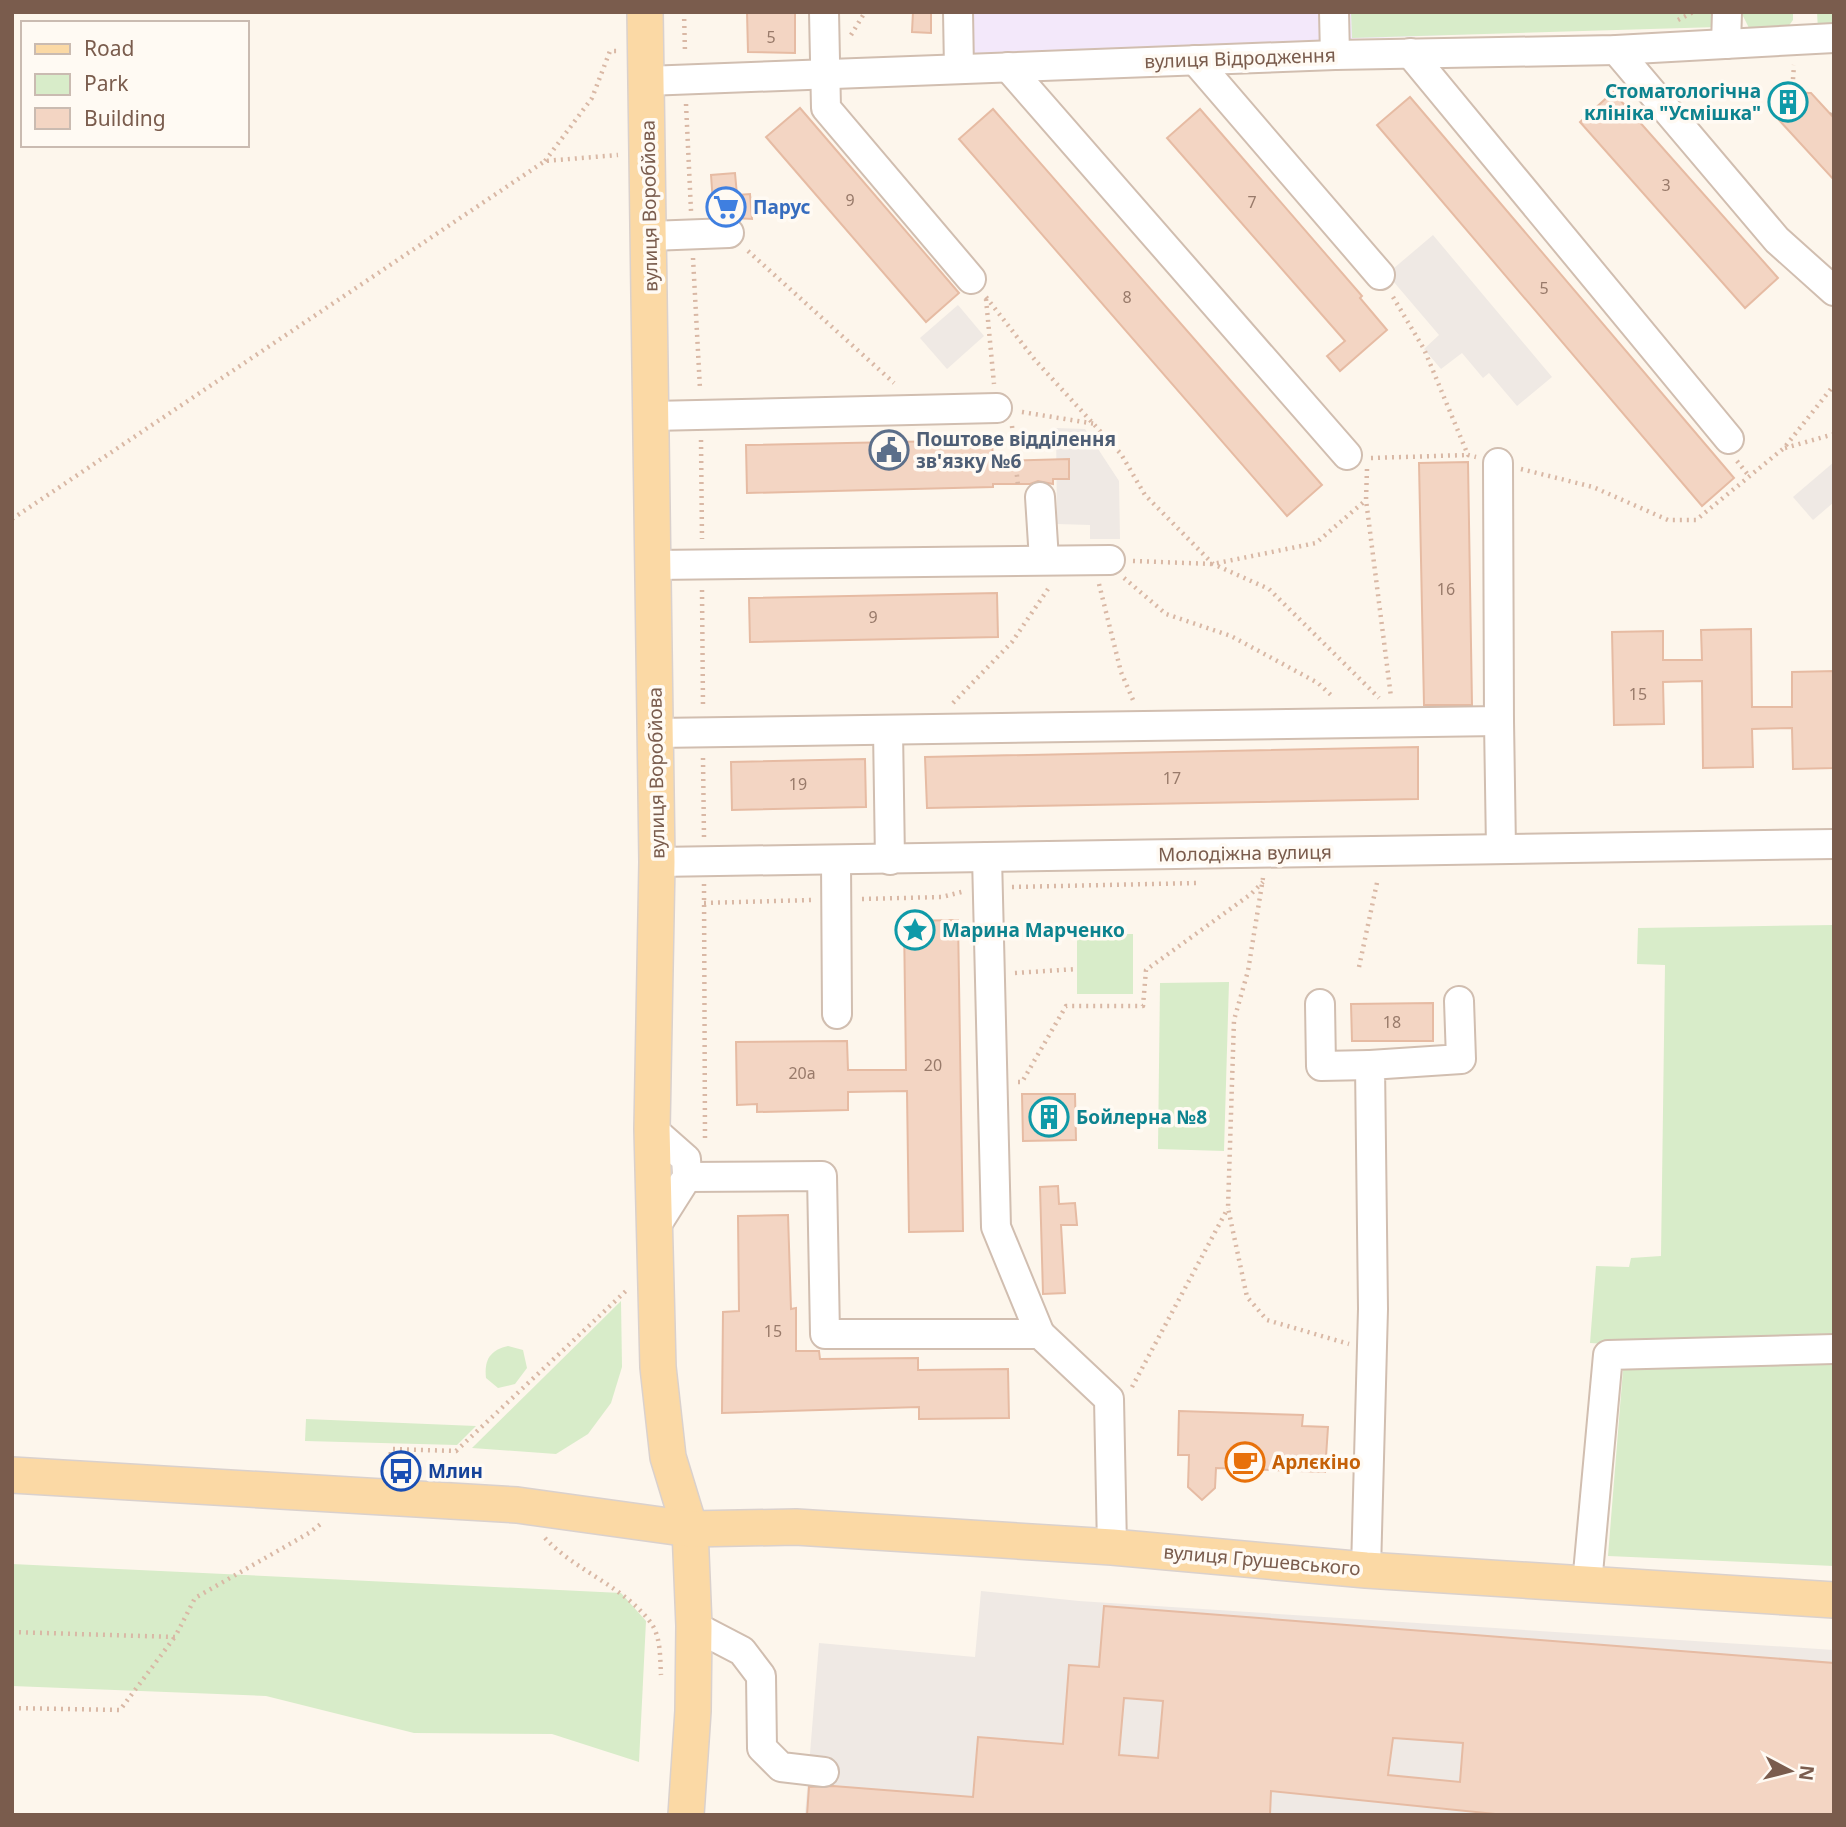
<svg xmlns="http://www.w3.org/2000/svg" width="1846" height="1827" viewBox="0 0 1846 1827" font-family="'Noto Sans',sans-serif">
	<rect width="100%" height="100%" fill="#fdf6ec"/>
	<g fill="#efe9e4">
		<polygon points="1433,235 1552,377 1517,406 1489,373 1483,378 1462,353 1441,369 1424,349 1439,335 1387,274"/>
		<polygon points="958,305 984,336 947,369 920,338"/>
		<polygon points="1056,428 1085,429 1119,481 1120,539 1090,539 1090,525 1057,524"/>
		<polygon points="1834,462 1834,502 1813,520 1793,497"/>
		<polygon points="981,1591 1079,1601 1834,1650 1834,1815 805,1815 819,1643 975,1657"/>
	</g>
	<polygon fill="#f3e8fa" points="965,12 1710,12 1711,24 966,55"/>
	<g fill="#d8ecc9">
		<polygon points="1351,12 1718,12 1718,27 1352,38"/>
		<polygon points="1741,12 1793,12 1793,20 1785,31 1758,35 1749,28"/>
		<polygon points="1817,12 1834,12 1834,27 1818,30"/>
		<polygon points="1834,925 1834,1566 1608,1556 1625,1345 1590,1343 1596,1266 1629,1267 1631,1258 1661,1256 1665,965 1637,964 1638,928"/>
		<rect x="1077" y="934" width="56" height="60"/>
		<polygon points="1229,982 1224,1151 1158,1149 1160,983"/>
		<polygon points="621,1301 622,1367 611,1403 588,1434 556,1454 472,1448"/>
		<path d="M508 1346 523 1350 527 1368 515 1384 498 1388 486 1378C484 1360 490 1350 508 1346Z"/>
		<polygon points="306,1419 476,1426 457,1445 305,1441"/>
		<polygon points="12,1564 621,1593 646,1621 639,1762 552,1734 414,1733 266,1696 12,1686"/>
	</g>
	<g fill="#f3d5c3" stroke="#e6bba3" stroke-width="2" fill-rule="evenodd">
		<polygon points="747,12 795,12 795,53 748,52"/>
		<polygon points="913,12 931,12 931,33 912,32"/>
		<polygon points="1613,92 1778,278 1745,308 1580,122"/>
		<polygon points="1788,92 1811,93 1834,118 1834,180 1779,120 1781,118 1771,106"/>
		<polygon points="1410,97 1734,478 1702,506 1377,125"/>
		<polygon points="800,108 959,293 926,322 766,137"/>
		<polygon points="993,109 1322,485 1287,516 959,139"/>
		<polygon points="1200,109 1362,296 1360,298 1387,330 1340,371 1327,356 1345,341 1167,138"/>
		<polygon points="735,173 737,195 750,194 752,219 714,217 711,175"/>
		<polygon points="992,440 993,461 1069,459 1069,479 1053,479 1053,484 1038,481 1030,484 993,484 993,487 747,493 746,445"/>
		<polygon points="1468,462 1472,705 1424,705 1419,463"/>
		<polygon points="997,593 998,637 750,642 749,598"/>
		<polygon points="1751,629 1752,707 1792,707 1792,672 1834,671 1834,768 1793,769 1792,728 1752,729 1753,767 1703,768 1702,681 1663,682 1664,724 1614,725 1612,632 1663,631 1663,660 1702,660 1701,630"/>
		<polygon points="1418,747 1418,799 927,808 925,757"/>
		<polygon points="865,759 866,807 732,810 731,762"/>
		<polygon points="958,920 963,1231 909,1232 907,1091 848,1092 848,1110 757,1112 757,1104 737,1105 736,1042 847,1041 848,1070 906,1070 904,921"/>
		<polygon points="1433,1003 1433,1041 1352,1041 1351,1004"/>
		<polygon points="1022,1094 1075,1094 1076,1140 1023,1141"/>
		<polygon points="1058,1186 1059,1204 1075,1203 1077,1225 1061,1225 1065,1293 1043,1294 1040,1187"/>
		<polygon points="788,1215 791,1309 796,1308 796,1351 819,1351 820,1359 918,1358 918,1370 1008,1369 1009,1418 919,1419 919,1407 722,1413 723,1312 739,1311 738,1216"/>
		<polygon points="1179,1411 1303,1415 1302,1426 1328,1427 1325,1472 1216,1468 1215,1488 1202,1500 1188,1487 1189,1455 1178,1455"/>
		<path d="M1104 1606 1834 1663V1815H1505L1271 1791 1270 1815H807L809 1787 833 1786 973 1797 978 1737 1063 1744 1069 1665 1099 1667ZM1124 1698 1163 1701 1158 1758 1119 1755ZM1393 1738 1463 1743 1460 1782 1388 1775Z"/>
	</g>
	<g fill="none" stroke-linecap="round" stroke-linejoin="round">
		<g stroke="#d1beb0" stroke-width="32">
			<g id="minor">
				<polyline points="824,12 826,108 971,279"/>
				<polyline points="958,12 959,69"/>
				<polyline points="1334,12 1335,55"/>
				<polyline points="1726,44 1727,12"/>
				<polyline points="1616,50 1777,240 1834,291"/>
				<polyline points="1410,53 1729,439"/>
				<polyline points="1195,60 1380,275"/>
				<polyline points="1008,67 1347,455"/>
				<polyline points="646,81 1335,55 1616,50 1834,38"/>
				<polyline points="650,236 729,233"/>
				<polyline points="652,416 997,408"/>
				<polyline points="1040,497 1044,560"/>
				<polyline points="654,565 1110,560"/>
				<polyline points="1499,721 1501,849"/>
				<polyline points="888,730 890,860"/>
				<polyline points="655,733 1499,721 1498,463"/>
				<polyline points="987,857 996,1227 1040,1334"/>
				<polyline points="836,861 837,1014"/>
				<polyline points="657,862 1834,844"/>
				<polyline points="1320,1004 1321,1066 1370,1065"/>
				<polyline points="652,1129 686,1159 687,1177 656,1226"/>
				<polyline points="687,1177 822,1176 825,1334 1040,1334 1109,1399 1112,1547"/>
				<polyline points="1366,1570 1373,1309 1370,1065 1461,1059 1459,1001"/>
				<polyline points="1587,1584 1608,1355 1834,1349"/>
				<polyline points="694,1626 742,1651 761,1676 762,1748 781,1767 824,1772"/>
			</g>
		</g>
		<g stroke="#dad1cd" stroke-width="38">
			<g id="major">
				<polyline points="645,12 657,862 652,1129 658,1367 668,1457 690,1529 694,1626 693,1711 686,1815"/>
				<polyline points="12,1475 517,1505 690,1529 796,1527 1112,1547 1366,1570 1834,1600"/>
			</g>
		</g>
		<g stroke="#d9b8a5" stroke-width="4.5" stroke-dasharray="2 5" stroke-linecap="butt">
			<polyline points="684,12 685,53"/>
			<polyline points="1678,20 1693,12"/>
			<polyline points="851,35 865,12"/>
			<polyline points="1792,93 1794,65"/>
			<polyline points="686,104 691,211"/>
			<polyline points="1831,115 1834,112"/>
			<polyline points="545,161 592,98 610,51 618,51"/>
			<polyline points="748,251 894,383"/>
			<polyline points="693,258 700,389"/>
			<polyline points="986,297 1035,360 1121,454 1145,495 1213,564 1269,589 1379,698"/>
			<polyline points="1393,297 1424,349 1468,455 1476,457"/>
			<polyline points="986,299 994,384"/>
			<polyline points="1022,412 1096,424"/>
			<polyline points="1012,426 1018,486"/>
			<polyline points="701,440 702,539"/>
			<polyline points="1785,448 1834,434"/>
			<polyline points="1371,458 1468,455"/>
			<polyline points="1737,461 1749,476"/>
			<polyline points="1367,469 1366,500 1391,697"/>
			<polyline points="1521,469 1593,487 1668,520 1696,520 1784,448 1834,385"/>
			<polyline points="12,519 545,161 618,155"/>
			<polyline points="1133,561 1213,564 1316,543 1366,500"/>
			<polyline points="1124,578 1166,614 1231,636 1318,683 1333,697"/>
			<polyline points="1099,584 1121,672 1133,700"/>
			<polyline points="702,590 703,707"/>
			<polyline points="953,703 1012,642 1050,586"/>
			<polyline points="703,758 704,837"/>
			<polyline points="1263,878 1248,971 1234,1020 1228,1208 1247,1297 1267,1320 1349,1344"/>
			<polyline points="704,884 705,1141"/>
			<polyline points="1012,887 1199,883"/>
			<polyline points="862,899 942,897 965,891"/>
			<polyline points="704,903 812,900"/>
			<polyline points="1359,967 1378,878"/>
			<polyline points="1015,973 1077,969"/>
			<polyline points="1018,1082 1022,1082 1066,1006 1143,1006 1146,970 1251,894 1263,882"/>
			<polyline points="1132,1387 1228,1208"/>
			<polyline points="390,1468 391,1449 456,1451 628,1289"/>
			<path d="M545 1538C575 1571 624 1586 651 1623 661 1637 660 1658 661 1675"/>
			<polyline points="12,1632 175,1637 195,1598 309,1533 322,1523"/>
			<polyline points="12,1708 120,1710 174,1638"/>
		</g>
		<use href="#minor" stroke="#fff" stroke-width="28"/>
		<use href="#major" stroke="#fbd9a5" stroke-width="35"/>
	</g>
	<defs>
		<g id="building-ring" transform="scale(2.0125)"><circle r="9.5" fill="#fffaf3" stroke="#0f9aa8" stroke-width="1.5"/><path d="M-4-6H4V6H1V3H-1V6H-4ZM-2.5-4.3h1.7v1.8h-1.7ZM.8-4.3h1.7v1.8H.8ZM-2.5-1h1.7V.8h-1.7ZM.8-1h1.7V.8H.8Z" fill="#0f9aa8"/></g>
		<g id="supermarket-ring" transform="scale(2.0125)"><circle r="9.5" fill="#fffaf3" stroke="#3f7fe0" stroke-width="1.5"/><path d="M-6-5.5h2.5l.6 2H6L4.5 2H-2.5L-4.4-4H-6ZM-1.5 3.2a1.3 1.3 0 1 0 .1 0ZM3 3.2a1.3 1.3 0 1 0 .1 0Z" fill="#3f7fe0"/></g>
		<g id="civic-ring" transform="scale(2.0125)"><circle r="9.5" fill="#fffaf3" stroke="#5c6f8a" stroke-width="1.5"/><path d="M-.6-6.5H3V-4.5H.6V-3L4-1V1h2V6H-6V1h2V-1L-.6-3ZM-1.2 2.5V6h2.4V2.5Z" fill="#5c6f8a"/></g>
		<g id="sight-ring" transform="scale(2.0125)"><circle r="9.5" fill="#fffaf3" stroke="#0f9aa8" stroke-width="1.5"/><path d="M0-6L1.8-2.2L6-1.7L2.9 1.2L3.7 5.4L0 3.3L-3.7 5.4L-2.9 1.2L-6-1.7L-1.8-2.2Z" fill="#0f9aa8"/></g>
		<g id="cafe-ring" transform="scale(2.0125)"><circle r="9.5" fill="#fffaf3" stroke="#e8710a" stroke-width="1.5"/><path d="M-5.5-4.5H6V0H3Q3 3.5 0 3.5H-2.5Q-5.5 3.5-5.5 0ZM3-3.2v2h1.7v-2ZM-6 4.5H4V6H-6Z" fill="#e8710a"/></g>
		<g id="bus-ring" transform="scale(2.0125)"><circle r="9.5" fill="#fffaf3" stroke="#1a4fb4" stroke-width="1.5"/><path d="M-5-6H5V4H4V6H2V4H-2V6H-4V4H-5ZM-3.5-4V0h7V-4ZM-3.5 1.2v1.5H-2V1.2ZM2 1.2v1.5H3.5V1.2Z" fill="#1a4fb4"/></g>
	</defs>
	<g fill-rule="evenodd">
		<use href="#building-ring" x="1788" y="102"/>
		<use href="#supermarket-ring" x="726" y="207"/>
		<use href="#civic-ring" x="889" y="450"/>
		<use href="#sight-ring" x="915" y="930"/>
		<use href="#building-ring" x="1049" y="1117"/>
		<use href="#cafe-ring" x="1245" y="1462"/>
		<use href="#bus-ring" x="401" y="1471"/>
	</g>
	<g text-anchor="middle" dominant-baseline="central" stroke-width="7" stroke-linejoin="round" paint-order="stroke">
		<g font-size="16" fill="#987a6a">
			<text x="771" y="37">5</text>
			<text x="1666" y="185">3</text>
			<text x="850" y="200">9</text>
			<text x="1252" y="202">7</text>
			<text x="1544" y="288">5</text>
			<text x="1127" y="297">8</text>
			<text x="1446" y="589">16</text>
			<text x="873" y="617">9</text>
			<text x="1638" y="694">15</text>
			<text x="1172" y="778">17</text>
			<text x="798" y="784">19</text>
			<text x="1392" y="1022">18</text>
			<text x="933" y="1065">20</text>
			<text x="802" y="1073">20а</text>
			<text x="773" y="1331">15</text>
		</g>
		<g font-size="19" fill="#7a5c4d" stroke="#fffaf3">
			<text transform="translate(1240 58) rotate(-2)">вулиця Відродження</text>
			<text transform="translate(649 206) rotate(-91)">вулиця Воробйова</text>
			<text transform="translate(656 773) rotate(-91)">вулиця Воробйова</text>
			<text transform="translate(1245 853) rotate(-1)">Молодіжна вулиця</text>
			<text transform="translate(1262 1560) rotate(5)">вулиця Грушевського</text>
		</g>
		<g font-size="19" font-weight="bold" fill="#0d838f" stroke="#fffaf3" text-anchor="start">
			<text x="1761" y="91" text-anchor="end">Стоматологічна<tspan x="1761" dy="22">клініка "Усмішка"</tspan></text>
			<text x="942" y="930">Марина Марченко</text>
			<text x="1076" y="1117">Бойлерна №8</text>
		</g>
		<g font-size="19" font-weight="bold" fill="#366cbe" stroke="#fffaf3" text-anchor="start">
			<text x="753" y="207">Парус</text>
		</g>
		<g font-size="19" font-weight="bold" fill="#4e5e75" stroke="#fffaf3" text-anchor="start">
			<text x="916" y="439">Поштове відділення<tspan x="916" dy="22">зв'язку №6</tspan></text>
		</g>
		<g font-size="19" font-weight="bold" fill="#c56008" stroke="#fffaf3" text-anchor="start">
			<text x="1272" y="1462">Арлєкіно</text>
		</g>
		<g font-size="19" font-weight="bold" fill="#164399" stroke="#fffaf3" text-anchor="start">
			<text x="428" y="1471">Млин</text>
		</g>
	</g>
	<rect width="1846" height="1827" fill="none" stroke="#7a5c4d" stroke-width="28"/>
	<rect x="21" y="21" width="228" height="126" fill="#fffaf3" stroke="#cabbb1" stroke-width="2"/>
	<rect x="35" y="44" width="35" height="10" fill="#fbd9a5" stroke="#cabbb1" stroke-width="2"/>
	<text x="84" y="56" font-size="21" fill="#7a5c4d">Road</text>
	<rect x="35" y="74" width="35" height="21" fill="#d8ecc9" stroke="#cabbb1" stroke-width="2"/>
	<text x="84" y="91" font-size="21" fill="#7a5c4d">Park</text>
	<rect x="35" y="108" width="35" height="21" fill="#f3d5c3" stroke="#cabbb1" stroke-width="2"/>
	<text x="84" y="126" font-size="21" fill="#7a5c4d">Building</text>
	<g transform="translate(1790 1771) rotate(97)" stroke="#fffaf3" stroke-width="5" paint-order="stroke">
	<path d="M0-5L12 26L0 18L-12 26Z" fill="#7a5c4d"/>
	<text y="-10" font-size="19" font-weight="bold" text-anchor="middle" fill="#7a5c4d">N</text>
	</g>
</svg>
